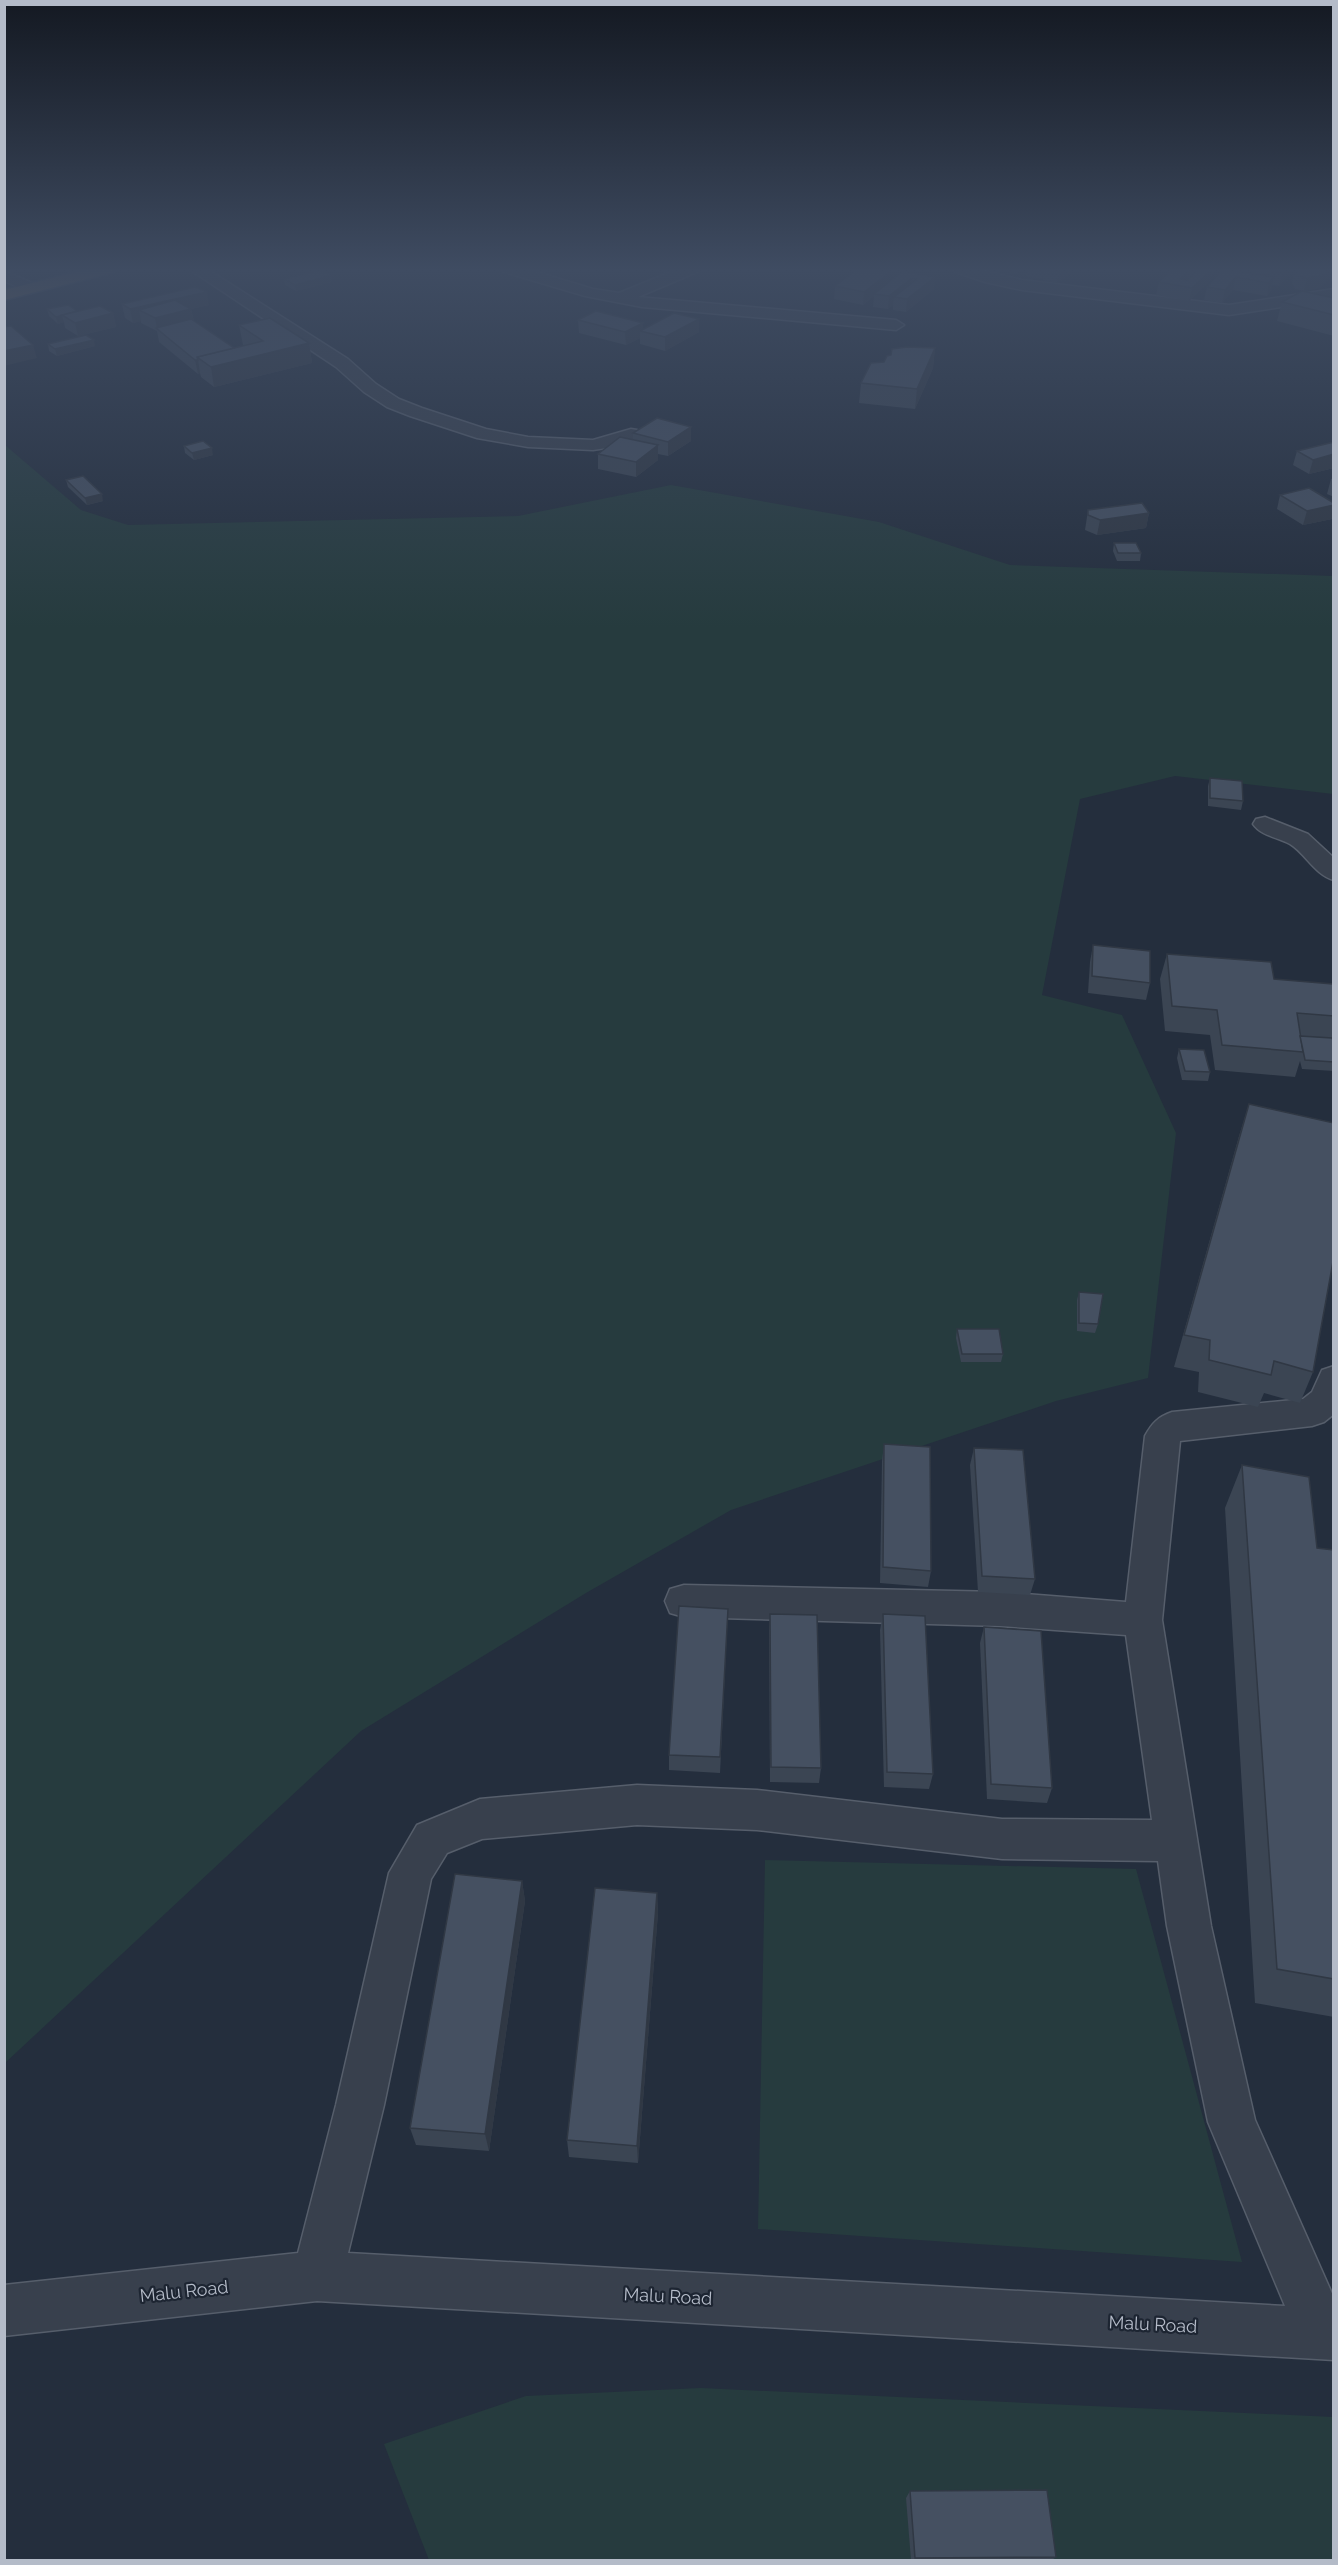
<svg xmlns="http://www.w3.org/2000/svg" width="1338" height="2565" viewBox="0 0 1338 2565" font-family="Raleway,sans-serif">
	<rect width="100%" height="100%" fill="#242e3d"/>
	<g fill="#263b3e">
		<polygon points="5,445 81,510 128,525 518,516 671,485 879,522 1010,565 1333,576 1333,794 1175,776 1080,799 1042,995 1122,1015 1176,1133 1148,1378 1056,1401 731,1510 586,1593 361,1731 5,2063"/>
		<polygon points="765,1860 1136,1869 1242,2262 758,2229"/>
		<polygon points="701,2388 1333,2417 1333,2560 429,2560 384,2444 526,2396"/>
	</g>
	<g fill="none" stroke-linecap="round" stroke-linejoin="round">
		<g stroke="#565e6b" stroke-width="3">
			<g id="street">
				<polygon points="189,269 207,269 348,359 376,384 399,399 422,408 486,429 528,437 593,440 631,429 637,430 640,434 637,438 613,447 593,450 528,447 477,438 410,416 387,407 364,392 336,367"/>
				<polygon points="502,269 527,269 593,289 619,293 678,269 699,269 697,272 638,297 896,320 904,325 896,330 642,307 585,296 504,272"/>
				<polygon points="953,269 976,269 1022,280 1229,305 1334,289 1334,299 1229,315 1022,290 985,282 955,272"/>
				<polygon points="4,271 37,285 39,288 31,293 4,281"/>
				<path d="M1265 817 1308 834 1334 858V880C1315 875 1306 854 1290 844 1278 837 1261 836 1253 824L1256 819Z"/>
				<path d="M1334 1366V1414L1324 1422 1312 1426 1180 1441 1162 1620 1211 1926 1255 2120 1334 2298V2360L317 2301 4 2336V2285L298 2253 336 2105 389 1873 417 1825 480 1799 637 1785 757 1790 1002 1819 1152 1820 1126 1635 1000 1626 684 1617 670 1613 665 1601 670 1589 684 1585 1000 1592 1126 1602 1145 1436C1152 1423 1158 1417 1172 1412L1303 1399 1312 1392 1322 1370ZM637 1825 757 1830 1002 1859 1158 1861 1167 1926 1208 2122 1285 2306 348 2253 384 2105 431 1879 447 1853 482 1839Z"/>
			</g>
		</g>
		<g stroke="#434b58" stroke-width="3">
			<polygon id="highway" points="89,269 116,269 114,272 4,300 4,290"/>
		</g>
		<use href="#street" fill="#38404d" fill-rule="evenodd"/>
		<use href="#highway" fill="#736855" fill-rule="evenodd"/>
	</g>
	<g fill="#3b4553">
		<polygon points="992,269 1024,269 1017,274"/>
		<polygon points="1027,269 1076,269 1057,283 1043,280 1043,277 1042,278 1026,277"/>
		<polygon points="1173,269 1213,269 1211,280 1189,301 1156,295 1159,282"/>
		<polygon points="1240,269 1293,269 1279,286 1272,285 1271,290 1267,296 1233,290 1222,303 1204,300 1207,287 1240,272"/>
		<polygon points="1334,269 1332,275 1320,288 1304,291 1295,289 1292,283 1295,271"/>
		<polygon points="903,271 934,289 906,312 893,310 893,305 888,309 873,307 874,296 863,305 834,299 835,286 889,282"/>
		<polygon points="332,275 332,282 296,291 285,285 284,279"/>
		<polygon points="1334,298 1334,336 1277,321 1282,302"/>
		<polygon points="122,304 209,305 191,309 194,321 234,348 244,346 243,345 239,325 309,343 312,363 214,387 201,377 200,373 198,374 159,342 157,331 141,323 141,321 133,323 125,318"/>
		<polygon points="47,309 113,313 116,327 78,336 65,328 64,322 58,324 49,316"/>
		<polygon points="578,320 643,329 699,332 665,351 640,344 640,338 626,345 579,333"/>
		<polygon points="48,344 95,346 57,356 49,351"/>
		<polygon points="935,348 933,368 915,409 859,403 861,383 884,362"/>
		<polygon points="633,433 691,441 668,456 658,454 658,460 636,477 598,469 598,454 633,440"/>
		<polygon points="1334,442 1334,468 1309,474 1293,465 1297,451"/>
		<polygon points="184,446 213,455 194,460 185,453"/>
		<polygon points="1334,478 1334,497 1327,494 1331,479"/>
		<polygon points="66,480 103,501 87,505 68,487"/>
		<polygon points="1280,495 1334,503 1334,512 1332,519 1303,525 1277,509"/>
		<polygon points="1088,510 1149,513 1146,528 1097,535 1085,530"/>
		<polygon points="1114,543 1141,553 1140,561 1117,561 1113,551"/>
		<polygon points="1210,778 1243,801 1241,810 1208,806 1208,786"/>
		<polygon points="1093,945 1150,983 1146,1000 1088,993 1090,962"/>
		<polygon points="1167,954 1274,979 1334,987 1334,1035 1332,1038 1334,1071 1302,1069 1300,1061 1295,1077 1215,1070 1210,1035 1165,1031 1160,979"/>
		<polygon points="1179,1049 1210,1072 1208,1081 1182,1080 1177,1058"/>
		<polygon points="1249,1104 1313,1372 1300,1403 1264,1393 1258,1407 1198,1392 1199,1372 1174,1367 1239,1136"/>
		<polygon points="1079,1292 1098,1324 1095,1333 1077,1331 1077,1300"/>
		<polygon points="957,1329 1003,1354 1001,1362 961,1362 956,1338"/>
		<polygon points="884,1444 931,1571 928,1587 880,1583 882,1461"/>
		<polygon points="974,1448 1035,1579 1030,1595 978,1592 970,1465"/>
		<polygon points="1242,1465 1317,1548 1334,1550 1334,2017 1255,2003 1225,1508"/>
		<polygon points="728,1609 720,1773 669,1770 669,1755"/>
		<polygon points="770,1614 821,1768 819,1783 770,1782 769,1630"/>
		<polygon points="883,1614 933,1774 929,1789 884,1787 880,1630"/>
		<polygon points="984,1627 1052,1788 1047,1803 987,1799 980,1643"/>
		<polygon points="522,1881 525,1901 489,2151 416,2145 410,2128"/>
		<polygon points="657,1893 658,1913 638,2163 569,2157 567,2140"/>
		<polygon points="910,2491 1056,2557 1052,2560 911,2560 906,2498"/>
	</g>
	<g fill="#303844">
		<polygon points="1018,269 1024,269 1017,274"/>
		<polygon points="1043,269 1045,269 1043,277 1042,278"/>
		<polygon points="1060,269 1076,269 1057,283"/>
		<polygon points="1189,269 1190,269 1187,281 1180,279"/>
		<polygon points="1212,269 1213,269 1211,280 1189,301 1192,288"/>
		<polygon points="1285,269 1293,269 1279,286 1282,273"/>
		<polygon points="1329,269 1334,269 1332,275 1320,288 1304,291 1307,278"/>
		<polygon points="890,272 889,285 874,294 874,296 863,305 864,292"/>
		<polygon points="332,275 332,282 296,291 295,285"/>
		<polygon points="935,277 934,289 906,312 907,299"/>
		<polygon points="1236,277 1233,290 1222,303 1225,290"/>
		<polygon points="1274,277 1271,290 1267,296 1269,283"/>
		<polygon points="912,278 911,291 894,297 893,305 888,309 889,296"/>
		<polygon points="207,292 209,305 191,309 194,322 157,329 155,318 139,310 141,321 133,323 130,309"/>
		<polygon points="113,313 116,327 78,336 75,323"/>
		<polygon points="62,316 64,322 58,324 56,317"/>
		<polygon points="699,319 699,332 665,351 665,337"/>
		<polygon points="643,323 643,332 640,331 640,338 626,345 625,332"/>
		<polygon points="94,340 95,346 57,356 55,349"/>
		<polygon points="309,343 312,363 214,387 211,367"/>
		<polygon points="33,345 37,358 4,366 4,351"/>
		<polygon points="935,348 933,368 915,409 917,389"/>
		<polygon points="195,360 198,360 200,373 198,374"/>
		<polygon points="691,427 691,441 668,456 668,442"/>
		<polygon points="658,445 658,460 636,477 636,462"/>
		<polygon points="212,448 213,455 194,460 192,453"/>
		<polygon points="1334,454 1334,468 1309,474 1313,460"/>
		<polygon points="102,494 103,501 87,505 85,498"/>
		<polygon points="1334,505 1334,512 1332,519 1303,525 1307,511"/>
		<polygon points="1149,513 1146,528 1097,535 1100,520"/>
		<polygon points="522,1881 525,1901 489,2151 485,2134"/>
		<polygon points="657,1893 658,1913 638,2163 637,2146"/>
	</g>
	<g fill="#455061" stroke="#303844" stroke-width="1.5">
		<polygon points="858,269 875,269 890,272 864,292 835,286"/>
		<polygon points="1173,269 1189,269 1180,279 1188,280 1198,270 1197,269 1212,269 1192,288 1159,282"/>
		<polygon points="1223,269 1274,277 1269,283 1236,277 1225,290 1207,287"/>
		<polygon points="1248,269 1285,269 1282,273 1269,271 1266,275 1248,272 1249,270"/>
		<polygon points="1296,269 1329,269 1323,275 1307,278 1298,276 1295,271"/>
		<polygon points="320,270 332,275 295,285 284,279"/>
		<polygon points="903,271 935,277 907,299 894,297 917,279 912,278 889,296 874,294"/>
		<polygon points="195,287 207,292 130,309 122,304"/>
		<polygon points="1302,291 1334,298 1334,315 1282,302"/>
		<polygon points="175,300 191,309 155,318 139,310"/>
		<polygon points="68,305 77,311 56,317 47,309"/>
		<polygon points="100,306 113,313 75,323 62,315"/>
		<polygon points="596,311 643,323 625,332 578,320"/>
		<polygon points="674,313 699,319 665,337 640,331"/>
		<polygon points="270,318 309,343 211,367 197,357 263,341 239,325"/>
		<polygon points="191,319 234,348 197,357 198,360 195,360 156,328"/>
		<polygon points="11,326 33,345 4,351 4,327"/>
		<polygon points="86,335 94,340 55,349 48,344"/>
		<polygon points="907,347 935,348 917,389 861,383 871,363 884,362 887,356 891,355 892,349"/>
		<polygon points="657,418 691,427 668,442 633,433"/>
		<polygon points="620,437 658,445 636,462 598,454"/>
		<polygon points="203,441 212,448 192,453 184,446"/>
		<polygon points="1334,442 1334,454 1313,460 1297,451"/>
		<polygon points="83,476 102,494 85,498 66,480"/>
		<polygon points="1309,488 1334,503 1334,505 1307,511 1280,495"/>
		<polygon points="1142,503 1149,513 1100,520 1088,515 1088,510"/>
		<polygon points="1114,543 1136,543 1141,553 1118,553"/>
		<polygon points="1210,778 1242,781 1243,801 1210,798"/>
		<polygon points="1093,945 1150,951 1150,983 1092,976"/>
		<polygon points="1167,954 1271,962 1274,979 1333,984 1334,1016 1297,1013 1303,1052 1222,1045 1217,1010 1172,1006"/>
		<polygon points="1300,1036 1332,1038 1334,1043 1334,1062 1305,1060"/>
		<polygon points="1179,1049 1204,1050 1210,1072 1185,1071"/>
		<polygon points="1249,1104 1334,1123 1334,1256 1313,1372 1274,1361 1271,1375 1209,1360 1210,1340 1184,1335"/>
		<polygon points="1079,1292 1103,1294 1098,1324 1079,1323"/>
		<polygon points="957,1329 999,1329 1003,1354 962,1354"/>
		<polygon points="884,1444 930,1447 931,1571 883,1567"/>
		<polygon points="974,1448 1023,1450 1035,1579 982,1576"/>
		<polygon points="1242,1465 1309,1477 1317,1548 1334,1550 1334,1979 1277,1969"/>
		<polygon points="679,1606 728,1609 720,1757 669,1755"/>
		<polygon points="770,1614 817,1615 821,1768 771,1767"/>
		<polygon points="883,1614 925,1616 933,1774 887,1772"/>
		<polygon points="984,1627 1041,1631 1052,1788 991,1784"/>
		<polygon points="455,1874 522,1881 485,2134 410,2128"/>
		<polygon points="595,1888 657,1893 637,2146 567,2140"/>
		<polygon points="1047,2490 1056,2557 915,2558 910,2491"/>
	</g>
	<linearGradient id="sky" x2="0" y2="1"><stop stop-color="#141922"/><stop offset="0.43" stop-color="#3f4c62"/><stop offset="1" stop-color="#3f4c62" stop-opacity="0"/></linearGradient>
	<rect width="1338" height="628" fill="url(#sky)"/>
	<g text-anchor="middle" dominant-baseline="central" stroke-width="4.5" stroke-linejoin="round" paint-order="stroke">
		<g font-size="18" fill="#b4bbc8" stroke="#1d2532">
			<text transform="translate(184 2291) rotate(-6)">Malu Road</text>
			<text transform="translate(668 2296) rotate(3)">Malu Road</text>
			<text transform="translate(1153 2324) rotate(3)">Malu Road</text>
		</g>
	</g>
	<rect width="1338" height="2565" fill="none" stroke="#b4bbc8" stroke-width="12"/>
</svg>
